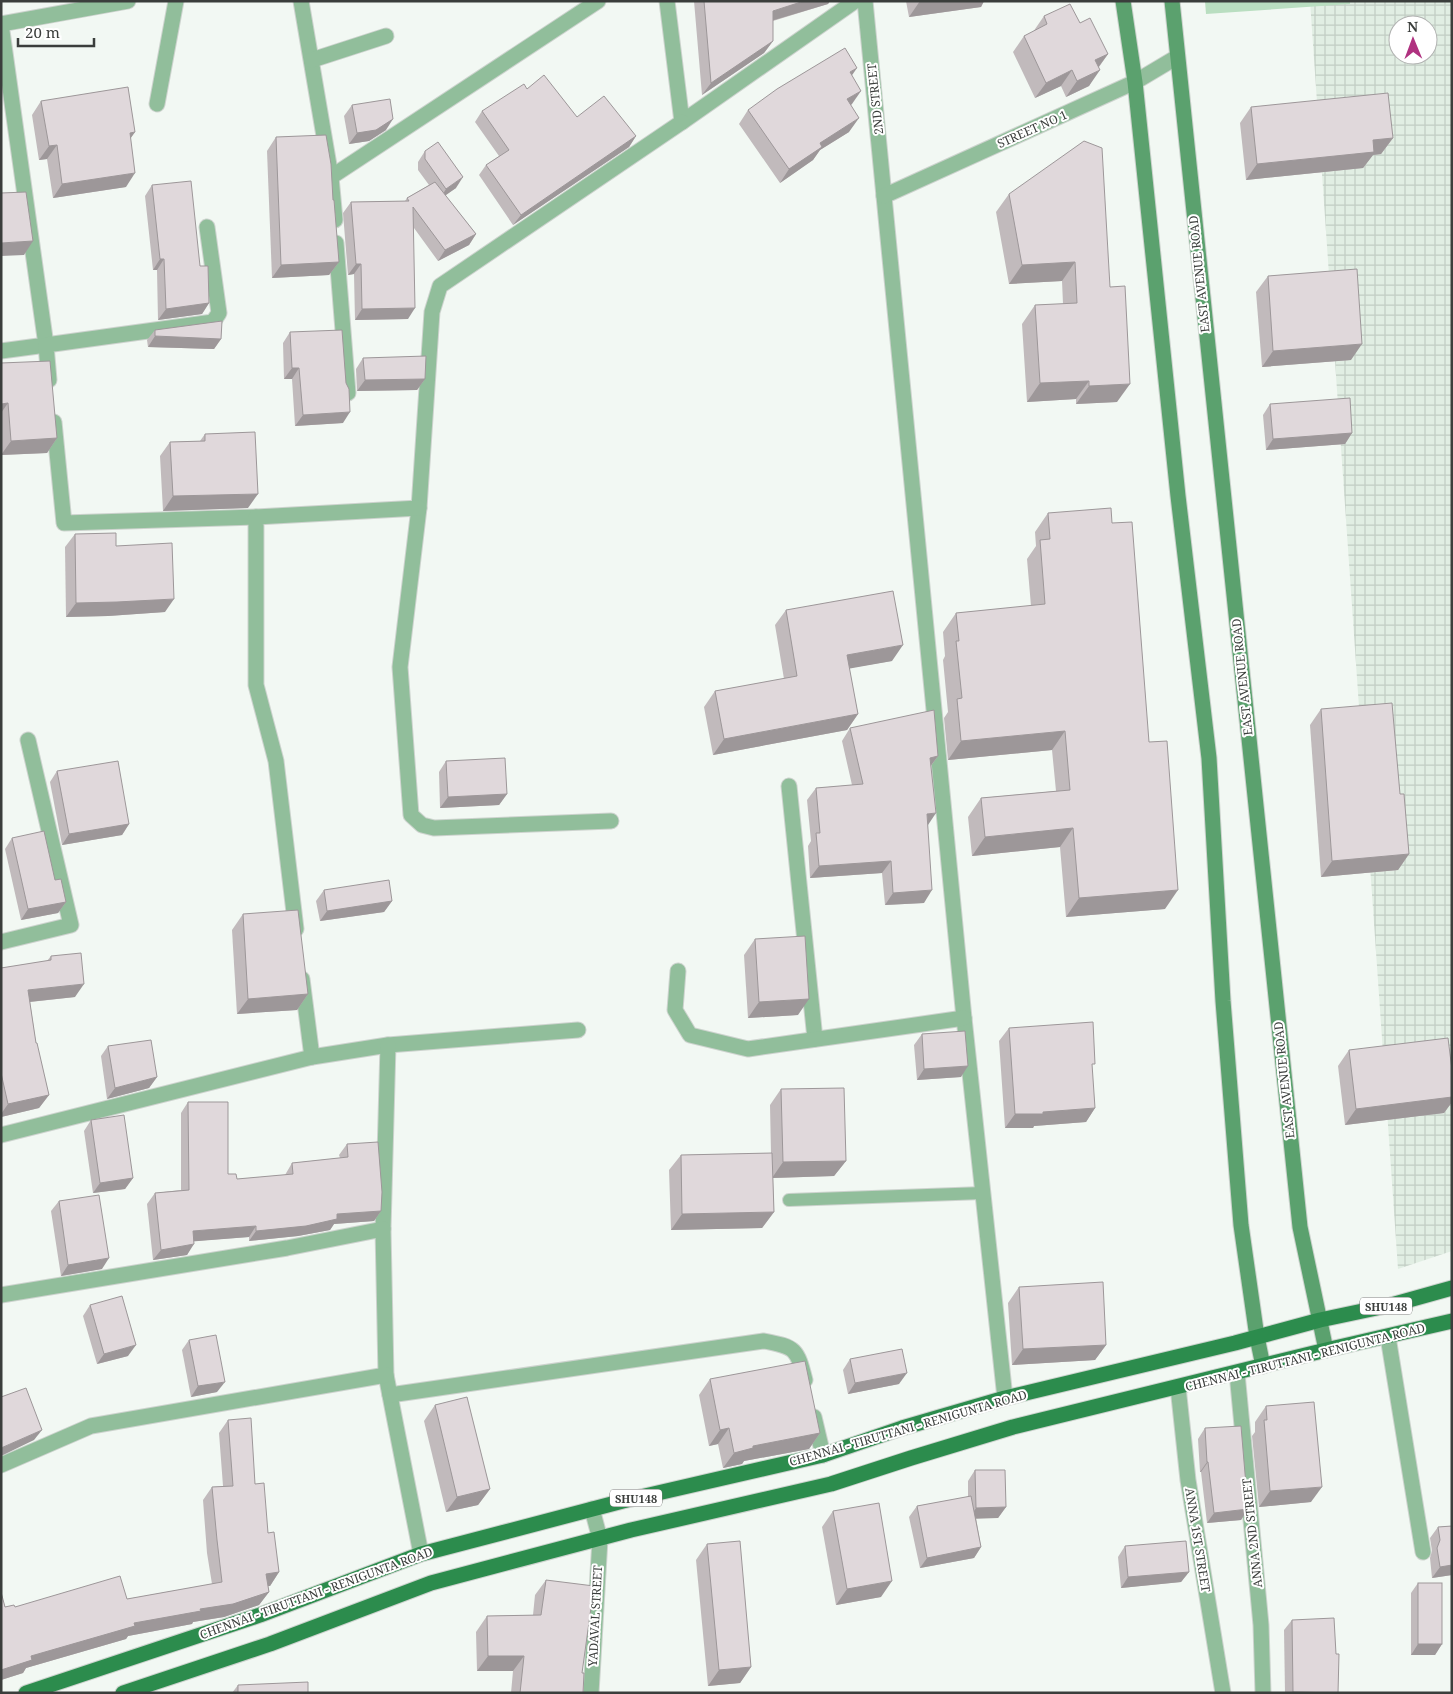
<svg xmlns="http://www.w3.org/2000/svg" width="1453" height="1694" viewBox="0 0 1453 1694" font-family="'Noto Serif',serif">
	<defs>
		<pattern id="industrial-grid" width="8" height="8" patternUnits="userSpaceOnUse" patternTransform="scale(1.25)"><rect width="8" height="8" fill="#e1eee3"/><path d="M0 4h8M4 0v8" fill="none" stroke="#c2cdc4"/></pattern>
	</defs>
	<rect width="100%" height="100%" fill="#f2f8f3"/>
	<path fill="url(#industrial-grid)" fill-rule="evenodd" d="M1310 1H1452V1251L1398 1269ZM1398 25H1428V55H1398Z"/>
	<polygon fill="#b9dec0" points="1205,1 1350,1 1350,4 1206,14"/>
	<g fill="none" stroke-linecap="round" stroke-linejoin="round">
		<g stroke="#cdd3ce" stroke-width="14">
			<polyline id="lane" points="789,1200 983,1193"/>
		</g>
		<g stroke="#cdd3ce" stroke-width="17">
			<g id="street">
				<polyline points="301,1 331,177 335,220"/>
				<polyline points="667,1 682,122 855,1"/>
				<polyline points="865,1 964,1018 1005,1398"/>
				<polyline points="312,60 386,36"/>
				<polyline points="157,104 176,1"/>
				<polyline points="331,177 598,1"/>
				<polyline points="884,196 1135,82 1177,57"/>
				<polyline points="336,243 348,393"/>
				<polyline points="1,351 46,345 1,24 128,1"/>
				<polyline points="49,380 46,345 213,322 219,313 207,227"/>
				<polyline points="54,422 64,523 256,517"/>
				<polyline points="789,786 815,1039"/>
				<polyline points="611,821 434,828 422,825 411,815 400,667 419,508 432,312 440,286 682,122"/>
				<polyline points="296,929 276,761 256,685 256,517 419,508"/>
				<polyline points="1,942 71,925 28,740"/>
				<polyline points="678,971 675,1010 690,1035 748,1049 964,1018"/>
				<polyline points="302,979 312,1057"/>
				<polyline points="1,1135 312,1057 388,1045 578,1030"/>
				<polyline points="383,1229 388,1045"/>
				<polyline points="1,1295 287,1248 383,1229 386,1375 421,1554"/>
				<polyline points="1388,1337 1423,1552"/>
				<polyline points="1237,1373 1261,1625 1263,1693"/>
				<polyline points="1178,1387 1188,1480 1223,1693"/>
				<path d="M390 1395 764 1341C796 1347 797 1349 805 1380"/>
				<polyline points="814,1417 823,1455"/>
				<polyline points="1,1465 91,1426 386,1375"/>
				<polyline points="591,1693 600,1539 592,1509"/>
			</g>
		</g>
		<g stroke="#cdd3ce" stroke-width="17">
			<g id="secondary">
				<polyline points="1123,1 1135,82 1178,496 1209,758 1223,1001 1241,1225 1257,1337 1263,1366"/>
				<polyline points="1172,1 1300,1227 1326,1350"/>
			</g>
		</g>
		<g stroke="#cdd3ce" stroke-width="17">
			<g id="primary">
				<polyline points="26,1693 260,1615 421,1554 623,1501 823,1455 902,1428 1005,1398 1235,1343 1320,1320 1391,1305 1452,1288"/>
				<polyline points="123,1693 270,1644 431,1583 631,1530 831,1484 911,1458 1013,1427 1326,1350 1452,1321"/>
			</g>
		</g>
		<use href="#lane" stroke="#91be9b" stroke-width="12"/>
		<use href="#street" stroke="#91be9b" stroke-width="15"/>
		<use href="#secondary" stroke="#5ba16e" stroke-width="15"/>
		<use href="#primary" stroke="#2c8c4d" stroke-width="15"/>
	</g>
	<g fill="#c1babc">
		<polygon points="694,1 830,1 828,4 773,21 773,41 764,53 702,95"/>
		<polygon points="906,1 984,1 981,7 909,17"/>
		<polygon points="1044,16 1080,23 1108,54 1099,67 1089,86 1066,97 1061,86 1035,98 1013,52 1024,36 1033,32"/>
		<polygon points="852,75 852,104 851,105 849,132 820,150 813,160 780,183 739,124 748,110"/>
		<polygon points="527,89 577,117 636,136 629,147 513,225 479,175 486,165 499,156 475,122 482,111"/>
		<polygon points="41,101 135,132 130,139 126,187 53,198 47,159 39,160 32,115"/>
		<polygon points="352,105 386,130 369,141 349,144 344,116"/>
		<polygon points="1251,107 1393,138 1381,154 1373,155 1363,168 1246,180 1240,123"/>
		<polygon points="276,137 339,262 329,275 272,278 267,151"/>
		<polygon points="425,151 456,188 445,195 476,234 469,245 438,261 414,228 408,319 355,320 354,274 348,275 343,213 351,202 405,201 407,198 429,185 418,170 418,162"/>
		<polygon points="152,185 200,266 209,303 202,314 158,320 157,270 153,270 145,196"/>
		<polygon points="1009,194 1110,287 1117,402 1076,404 1076,399 1027,402 1022,324 1035,305 1063,304 1062,281 1009,284 996,212"/>
		<polygon points="1268,276 1351,360 1262,367 1256,292"/>
		<polygon points="155,330 221,339 214,349 148,347 147,340"/>
		<polygon points="290,332 343,423 295,426 292,379 284,379 283,343"/>
		<polygon points="363,358 425,379 417,390 357,391 356,369"/>
		<polygon points="1,363 57,438 47,453 1,455"/>
		<polygon points="1270,404 1352,433 1345,444 1266,450 1263,415"/>
		<polygon points="205,434 248,508 163,511 160,456 170,442 200,441"/>
		<polygon points="1048,513 1112,523 1149,742 1165,909 1066,917 1060,847 972,856 968,817 981,798 1056,791 1052,750 948,760 944,718 948,712 943,660 945,656 943,632 956,613 1031,606 1027,559 1036,546 1035,532"/>
		<polygon points="75,534 116,546 165,612 108,616 66,617 65,547"/>
		<polygon points="786,610 892,661 849,668 858,714 847,730 713,755 704,707 715,691 784,679 775,625"/>
		<polygon points="1321,709 1400,794 1409,854 1398,870 1321,877 1310,725"/>
		<polygon points="850,728 938,756 931,766 924,903 885,905 882,873 810,878 808,846 811,841 807,800 816,788 852,785 842,741"/>
		<polygon points="446,761 507,794 499,805 440,808 439,772"/>
		<polygon points="57,771 129,824 122,835 62,845 50,782"/>
		<polygon points="12,838 55,880 66,902 58,913 21,920 5,849"/>
		<polygon points="324,890 392,901 384,912 320,921 316,901"/>
		<polygon points="243,914 308,994 297,1010 237,1014 232,930"/>
		<polygon points="755,939 798,1015 748,1018 744,955"/>
		<polygon points="51,956 75,997 30,1002 36,1043 49,1095 39,1108 1,1117 1,968 47,961"/>
		<polygon points="1009,1028 1095,1108 1086,1122 1034,1126 1033,1128 1005,1128 999,1041"/>
		<polygon points="922,1034 961,1077 917,1080 914,1045"/>
		<polygon points="108,1046 157,1077 149,1088 107,1099 101,1056"/>
		<polygon points="1349,1050 1452,1070 1452,1102 1444,1113 1345,1125 1338,1066"/>
		<polygon points="781,1089 846,1161 834,1176 773,1178 774,1212 762,1228 671,1230 669,1170 681,1155 771,1153 770,1105"/>
		<polygon points="188,1102 228,1174 237,1179 285,1175 292,1163 340,1158 339,1155 347,1144 381,1211 374,1221 334,1224 330,1230 298,1236 249,1241 249,1237 194,1241 187,1255 153,1260 147,1204 155,1193 181,1190 181,1113"/>
		<polygon points="91,1120 133,1178 125,1189 93,1193 84,1131"/>
		<polygon points="59,1201 102,1269 61,1276 51,1211"/>
		<polygon points="1019,1287 1106,1345 1095,1360 1012,1365 1008,1303"/>
		<polygon points="90,1305 128,1356 97,1364 83,1316"/>
		<polygon points="189,1340 217,1392 191,1397 182,1350"/>
		<polygon points="850,1359 899,1384 848,1394 843,1370"/>
		<polygon points="710,1379 820,1433 809,1449 744,1461 742,1464 723,1468 718,1444 709,1446 699,1395"/>
		<polygon points="435,1405 490,1489 478,1505 446,1512 424,1421"/>
		<polygon points="1266,1406 1311,1502 1259,1507 1252,1436 1255,1432 1255,1422"/>
		<polygon points="228,1420 255,1484 279,1572 270,1586 268,1586 269,1592 259,1605 224,1617 193,1622 192,1624 128,1636 126,1639 26,1668 23,1673 1,1680 1,1592 5,1607 15,1607 127,1599 212,1584 207,1553 203,1500 212,1487 223,1486 219,1433"/>
		<polygon points="1205,1428 1248,1509 1241,1520 1207,1523 1201,1472 1200,1472 1198,1439"/>
		<polygon points="975,1470 1006,1507 998,1518 976,1518 981,1547 974,1558 920,1568 909,1517 917,1506 968,1497 968,1481"/>
		<polygon points="833,1511 881,1597 836,1605 822,1527"/>
		<polygon points="1452,1526 1452,1575 1432,1578 1430,1558 1432,1551 1430,1538 1438,1527"/>
		<polygon points="707,1544 751,1667 740,1683 708,1686 696,1560"/>
		<polygon points="1125,1546 1189,1572 1181,1582 1121,1588 1118,1557"/>
		<polygon points="546,1580 582,1673 583,1693 511,1693 513,1671 477,1671 476,1632 487,1616 533,1615 535,1595"/>
		<polygon points="1418,1583 1442,1644 1435,1655 1411,1655 1411,1593"/>
		<polygon points="1292,1620 1338,1693 1285,1693 1284,1630"/>
		<polygon points="238,1685 308,1693 232,1693"/>
	</g>
	<g fill="#9d9799">
		<polygon points="804,1 830,1 828,4 764,23 773,11"/>
		<polygon points="920,1 984,1 981,7 909,17"/>
		<polygon points="773,41 764,53 702,95 711,83"/>
		<polygon points="1108,54 1097,69 1095,60"/>
		<polygon points="857,68 848,81 850,72"/>
		<polygon points="1072,70 1061,86 1035,98 1046,83"/>
		<polygon points="1100,70 1089,86 1066,97 1077,81"/>
		<polygon points="861,91 852,104 838,113 847,99"/>
		<polygon points="859,118 849,132 820,150 813,160 780,183 789,169 820,143"/>
		<polygon points="393,119 386,130 369,141 349,144 357,133"/>
		<polygon points="135,132 125,146 130,133"/>
		<polygon points="636,136 629,147 513,225 521,215"/>
		<polygon points="1393,138 1381,154 1373,155 1363,168 1246,180 1257,164 1373,140"/>
		<polygon points="57,145 47,159 39,160 49,146"/>
		<polygon points="135,173 126,187 53,198 62,184"/>
		<polygon points="463,177 456,188 439,200 446,189"/>
		<polygon points="476,234 469,245 438,261 445,250"/>
		<polygon points="33,241 24,255 1,256 1,243"/>
		<polygon points="160,259 164,259 157,270 153,270"/>
		<polygon points="339,262 329,275 272,278 281,265"/>
		<polygon points="1075,262 1062,281 1009,284 1022,265"/>
		<polygon points="356,264 361,264 354,274 348,275"/>
		<polygon points="209,303 202,314 158,320 166,309"/>
		<polygon points="415,308 408,319 355,320 362,309"/>
		<polygon points="155,336 221,339 214,349 148,347"/>
		<polygon points="1362,344 1351,360 1262,367 1273,351"/>
		<polygon points="292,368 299,368 292,379 284,379"/>
		<polygon points="425,379 417,390 357,391 365,380"/>
		<polygon points="1089,381 1076,399 1027,402 1040,383"/>
		<polygon points="1130,384 1117,402 1076,404 1089,386"/>
		<polygon points="8,403 1,413 1,404"/>
		<polygon points="350,412 343,423 295,426 303,415"/>
		<polygon points="1352,433 1345,444 1266,450 1273,439"/>
		<polygon points="57,438 47,453 1,455 11,441"/>
		<polygon points="258,494 248,508 163,511 173,496"/>
		<polygon points="174,599 165,612 108,616 66,617 76,603"/>
		<polygon points="903,645 892,661 836,671 847,655"/>
		<polygon points="858,714 847,730 713,755 724,739"/>
		<polygon points="1065,731 1052,750 948,760 961,741"/>
		<polygon points="938,756 929,768 930,758"/>
		<polygon points="507,794 499,805 440,808 448,797"/>
		<polygon points="936,813 928,825 927,814"/>
		<polygon points="129,824 122,835 62,845 69,834"/>
		<polygon points="1073,828 1060,847 972,856 985,837"/>
		<polygon points="1409,854 1398,870 1321,877 1332,861"/>
		<polygon points="891,861 882,873 810,878 819,866"/>
		<polygon points="932,890 924,903 885,905 893,893"/>
		<polygon points="1178,890 1165,909 1066,917 1079,898"/>
		<polygon points="392,901 384,912 320,921 327,911"/>
		<polygon points="66,902 58,913 21,920 28,909"/>
		<polygon points="84,984 75,997 19,1003 28,990"/>
		<polygon points="308,994 297,1010 237,1014 248,999"/>
		<polygon points="809,999 798,1015 748,1018 759,1002"/>
		<polygon points="968,1066 961,1077 917,1080 924,1069"/>
		<polygon points="157,1077 149,1088 107,1099 115,1088"/>
		<polygon points="49,1095 39,1108 1,1117 1,1114 8,1104"/>
		<polygon points="1452,1097 1452,1102 1444,1113 1345,1125 1356,1109"/>
		<polygon points="1095,1108 1086,1122 1034,1126 1033,1128 1005,1128 1015,1114"/>
		<polygon points="846,1161 834,1176 772,1178 783,1162"/>
		<polygon points="133,1178 125,1189 93,1193 100,1183"/>
		<polygon points="381,1211 374,1221 334,1224 330,1230 298,1236 249,1241 256,1231 337,1214"/>
		<polygon points="774,1212 762,1228 671,1230 682,1214"/>
		<polygon points="256,1226 249,1237 186,1242 193,1231"/>
		<polygon points="194,1244 187,1255 153,1260 161,1250"/>
		<polygon points="109,1258 102,1269 61,1276 68,1265"/>
		<polygon points="136,1345 128,1356 97,1364 104,1354"/>
		<polygon points="1106,1345 1095,1360 1012,1365 1023,1349"/>
		<polygon points="907,1373 899,1384 848,1394 855,1383"/>
		<polygon points="225,1382 217,1392 191,1397 198,1386"/>
		<polygon points="729,1428 718,1444 709,1446 720,1430"/>
		<polygon points="42,1430 34,1440 1,1456 1,1448"/>
		<polygon points="820,1433 809,1449 744,1461 742,1464 723,1468 734,1453 753,1446"/>
		<polygon points="1207,1462 1208,1462 1201,1472 1200,1472"/>
		<polygon points="1322,1487 1311,1502 1259,1507 1270,1491"/>
		<polygon points="490,1489 478,1505 446,1512 457,1497"/>
		<polygon points="1006,1507 998,1518 969,1519 976,1508"/>
		<polygon points="1248,1509 1241,1520 1207,1523 1214,1513"/>
		<polygon points="981,1547 974,1558 920,1568 927,1558"/>
		<polygon points="1452,1565 1452,1575 1432,1578 1440,1567"/>
		<polygon points="279,1572 270,1586 257,1587 266,1574"/>
		<polygon points="1189,1572 1181,1582 1121,1588 1128,1577"/>
		<polygon points="892,1581 881,1597 836,1605 847,1589"/>
		<polygon points="269,1592 259,1605 224,1617 193,1622 192,1624 128,1636 126,1639 26,1668 23,1673 1,1680 1,1670 31,1656 134,1623 200,1609"/>
		<polygon points="1418,1644 1442,1644 1435,1655 1411,1655"/>
		<polygon points="488,1656 524,1656 513,1671 477,1671"/>
		<polygon points="751,1667 740,1683 708,1686 719,1670"/>
		<polygon points="1293,1692 1338,1693 1292,1693"/>
	</g>
	<g fill="#e0d8db" stroke="#9d9799">
		<polygon points="704,1 804,1 773,11 773,41 711,83"/>
		<polygon points="1070,4 1080,23 1090,18 1108,54 1095,60 1100,70 1077,81 1072,70 1046,83 1024,36 1047,24 1044,16"/>
		<polygon points="845,48 857,68 850,72 861,91 847,99 859,118 820,143 822,147 789,169 748,110 777,89"/>
		<polygon points="544,75 577,117 604,96 636,136 521,215 486,165 509,150 482,111 524,84 527,89"/>
		<polygon points="128,87 135,132 130,133 135,173 62,184 57,145 49,146 41,101"/>
		<polygon points="1388,93 1393,138 1373,140 1374,152 1257,164 1251,107"/>
		<polygon points="390,99 393,119 376,130 357,133 352,105"/>
		<polygon points="326,135 331,164 333,200 334,200 339,262 281,265 276,137"/>
		<polygon points="1084,141 1102,148 1110,287 1125,286 1130,384 1089,386 1089,381 1040,383 1035,305 1077,303 1075,262 1022,265 1009,194"/>
		<polygon points="438,142 463,177 446,189 425,159 425,151"/>
		<polygon points="191,181 200,266 208,266 209,303 166,309 164,259 160,259 152,185"/>
		<polygon points="435,182 476,234 445,250 413,207 415,308 362,309 361,264 356,264 351,202 409,201 407,198"/>
		<polygon points="26,192 33,241 1,243 1,193"/>
		<polygon points="1357,269 1362,344 1273,351 1268,276"/>
		<polygon points="222,321 221,339 155,336 155,330"/>
		<polygon points="342,330 346,383 349,389 350,412 303,415 299,368 292,368 290,332"/>
		<polygon points="426,356 425,379 365,380 363,358"/>
		<polygon points="50,361 57,438 11,441 8,403 1,404 1,363"/>
		<polygon points="1350,398 1352,433 1273,439 1270,404"/>
		<polygon points="255,432 258,494 173,496 170,442 205,441 205,434"/>
		<polygon points="1111,508 1112,523 1132,522 1149,742 1167,741 1178,890 1079,898 1073,828 985,837 981,798 1070,790 1065,731 961,741 957,699 962,698 956,641 959,641 956,613 1045,604 1040,540 1050,539 1048,513"/>
		<polygon points="116,533 116,546 172,543 174,599 117,602 76,603 75,534"/>
		<polygon points="893,591 903,645 847,655 858,714 724,739 715,691 797,676 786,610"/>
		<polygon points="1392,703 1400,794 1404,794 1409,854 1332,861 1321,709"/>
		<polygon points="934,710 938,756 930,758 936,813 927,814 932,890 893,893 891,861 819,866 816,833 820,833 816,788 863,784 850,728"/>
		<polygon points="505,758 507,794 448,797 446,761"/>
		<polygon points="118,761 129,824 69,834 57,771"/>
		<polygon points="44,831 55,880 61,879 66,902 28,909 12,838"/>
		<polygon points="389,880 392,901 327,911 324,890"/>
		<polygon points="298,910 308,994 248,999 243,914"/>
		<polygon points="805,936 809,999 759,1002 755,939"/>
		<polygon points="81,953 84,984 28,990 36,1043 37,1043 49,1095 8,1104 1,1073 1,968 51,960 51,956"/>
		<polygon points="1093,1022 1095,1064 1092,1064 1095,1108 1043,1112 1043,1114 1015,1114 1009,1028"/>
		<polygon points="965,1031 968,1066 924,1069 922,1034"/>
		<polygon points="1448,1038 1452,1070 1452,1097 1356,1109 1349,1050"/>
		<polygon points="151,1040 157,1077 115,1088 108,1046"/>
		<polygon points="844,1088 846,1161 783,1162 781,1089"/>
		<polygon points="188,1102 228,1102 228,1174 236,1174 237,1179 293,1174 292,1163 348,1157 347,1144 378,1142 382,1192 381,1211 337,1214 337,1219 306,1226 256,1231 256,1226 193,1231 194,1244 161,1250 155,1193 189,1190"/>
		<polygon points="124,1115 133,1178 100,1183 91,1120"/>
		<polygon points="772,1153 774,1212 682,1214 681,1155"/>
		<polygon points="99,1195 109,1258 68,1265 59,1201"/>
		<polygon points="1103,1282 1106,1345 1023,1349 1019,1287"/>
		<polygon points="122,1296 136,1345 104,1354 90,1305"/>
		<polygon points="216,1335 225,1382 198,1386 189,1340"/>
		<polygon points="902,1349 907,1373 855,1383 850,1359"/>
		<polygon points="805,1361 820,1433 753,1446 753,1448 734,1453 729,1428 720,1430 710,1379"/>
		<polygon points="26,1388 42,1430 1,1448 1,1397"/>
		<polygon points="467,1397 490,1489 457,1497 435,1405"/>
		<polygon points="1314,1402 1322,1487 1270,1491 1264,1420 1267,1420 1266,1406"/>
		<polygon points="251,1418 255,1484 264,1483 268,1533 274,1532 279,1572 266,1574 269,1592 233,1604 200,1609 201,1611 134,1623 135,1626 31,1656 32,1660 1,1670 1,1592 5,1607 14,1605 15,1607 120,1576 127,1599 222,1582 217,1540 212,1487 233,1486 228,1420"/>
		<polygon points="1241,1426 1248,1509 1214,1513 1208,1462 1207,1462 1205,1428"/>
		<polygon points="975,1470 1005,1470 1006,1507 976,1508"/>
		<polygon points="971,1496 981,1547 927,1558 917,1506"/>
		<polygon points="879,1503 892,1581 847,1589 833,1511"/>
		<polygon points="1452,1526 1452,1565 1440,1567 1437,1548 1440,1540 1438,1527"/>
		<polygon points="740,1541 751,1667 719,1670 707,1544"/>
		<polygon points="1186,1541 1189,1572 1128,1577 1125,1546"/>
		<polygon points="546,1580 594,1586 582,1673 584,1673 583,1693 520,1693 524,1656 488,1656 487,1616 541,1615"/>
		<rect x="1418" y="1583" width="24" height="61"/>
		<polygon points="1334,1618 1336,1654 1339,1654 1338,1693 1293,1692 1292,1620"/>
		<polygon points="308,1682 308,1693 238,1693 238,1685"/>
	</g>
	<g text-anchor="middle" dominant-baseline="central" stroke-width="4" stroke-linejoin="round" paint-order="stroke">
		<g fill="#fff" stroke="#767876" stroke-width="1">
			<rect x="1360" y="1297.5" width="52" height="17" rx="4"/>
			<rect x="610" y="1489.5" width="52" height="17" rx="4"/>
		</g>
		<g font-size="11" font-weight="bold" fill="#3b3e3c">
			<text x="1386" y="1306">SHU148</text>
			<text x="636" y="1498">SHU148</text>
		</g>
		<g font-size="12" fill="#3b3e3c" stroke="#fff">
			<text transform="translate(875 99) rotate(-96)">2ND STREET</text>
			<text transform="translate(1032 129) rotate(-24)">STREET NO 1</text>
			<text transform="translate(1199 274) rotate(-96)">EAST AVENUE ROAD</text>
			<text transform="translate(1242 677) rotate(-96)">EAST AVENUE ROAD</text>
			<text transform="translate(1284 1080) rotate(-96)">EAST AVENUE ROAD</text>
			<text transform="translate(1305 1357) rotate(-14)">CHENNAI - TIRUTTANI - RENIGUNTA ROAD</text>
			<text transform="translate(908 1428) rotate(-16)">CHENNAI - TIRUTTANI - RENIGUNTA ROAD</text>
			<text transform="translate(1252 1533) rotate(-96)">ANNA 2ND STREET</text>
			<text transform="translate(1198 1540) rotate(81)">ANNA 1ST STREET</text>
			<text transform="translate(316 1593) rotate(-20)">CHENNAI - TIRUTTANI - RENIGUNTA ROAD</text>
			<text transform="translate(595 1616) rotate(-87)">YADAVAL STREET</text>
		</g>
	</g>
	<rect width="1453" height="1694" fill="none" stroke="#3b3e3c" stroke-width="5"/>
	<g transform="translate(1413 40) rotate(359)"><circle r="24" fill="#ffffff" stroke="#b1b2b1"/>
	<path d="M0-4L9 19L0 12L-9 19Z" fill="#b03280"/>
	<text y="-8" font-size="14" font-weight="bold" text-anchor="middle" fill="#3b3e3c">N</text>
	</g>
	<path d="M18 38v8h76v-8" fill="none" stroke="#3b3e3c" stroke-width="2.5"/>
	<text x="25" y="38" font-size="15" fill="#3b3e3c" stroke="#ffffff" stroke-width="4" paint-order="stroke">20 m</text>
</svg>
